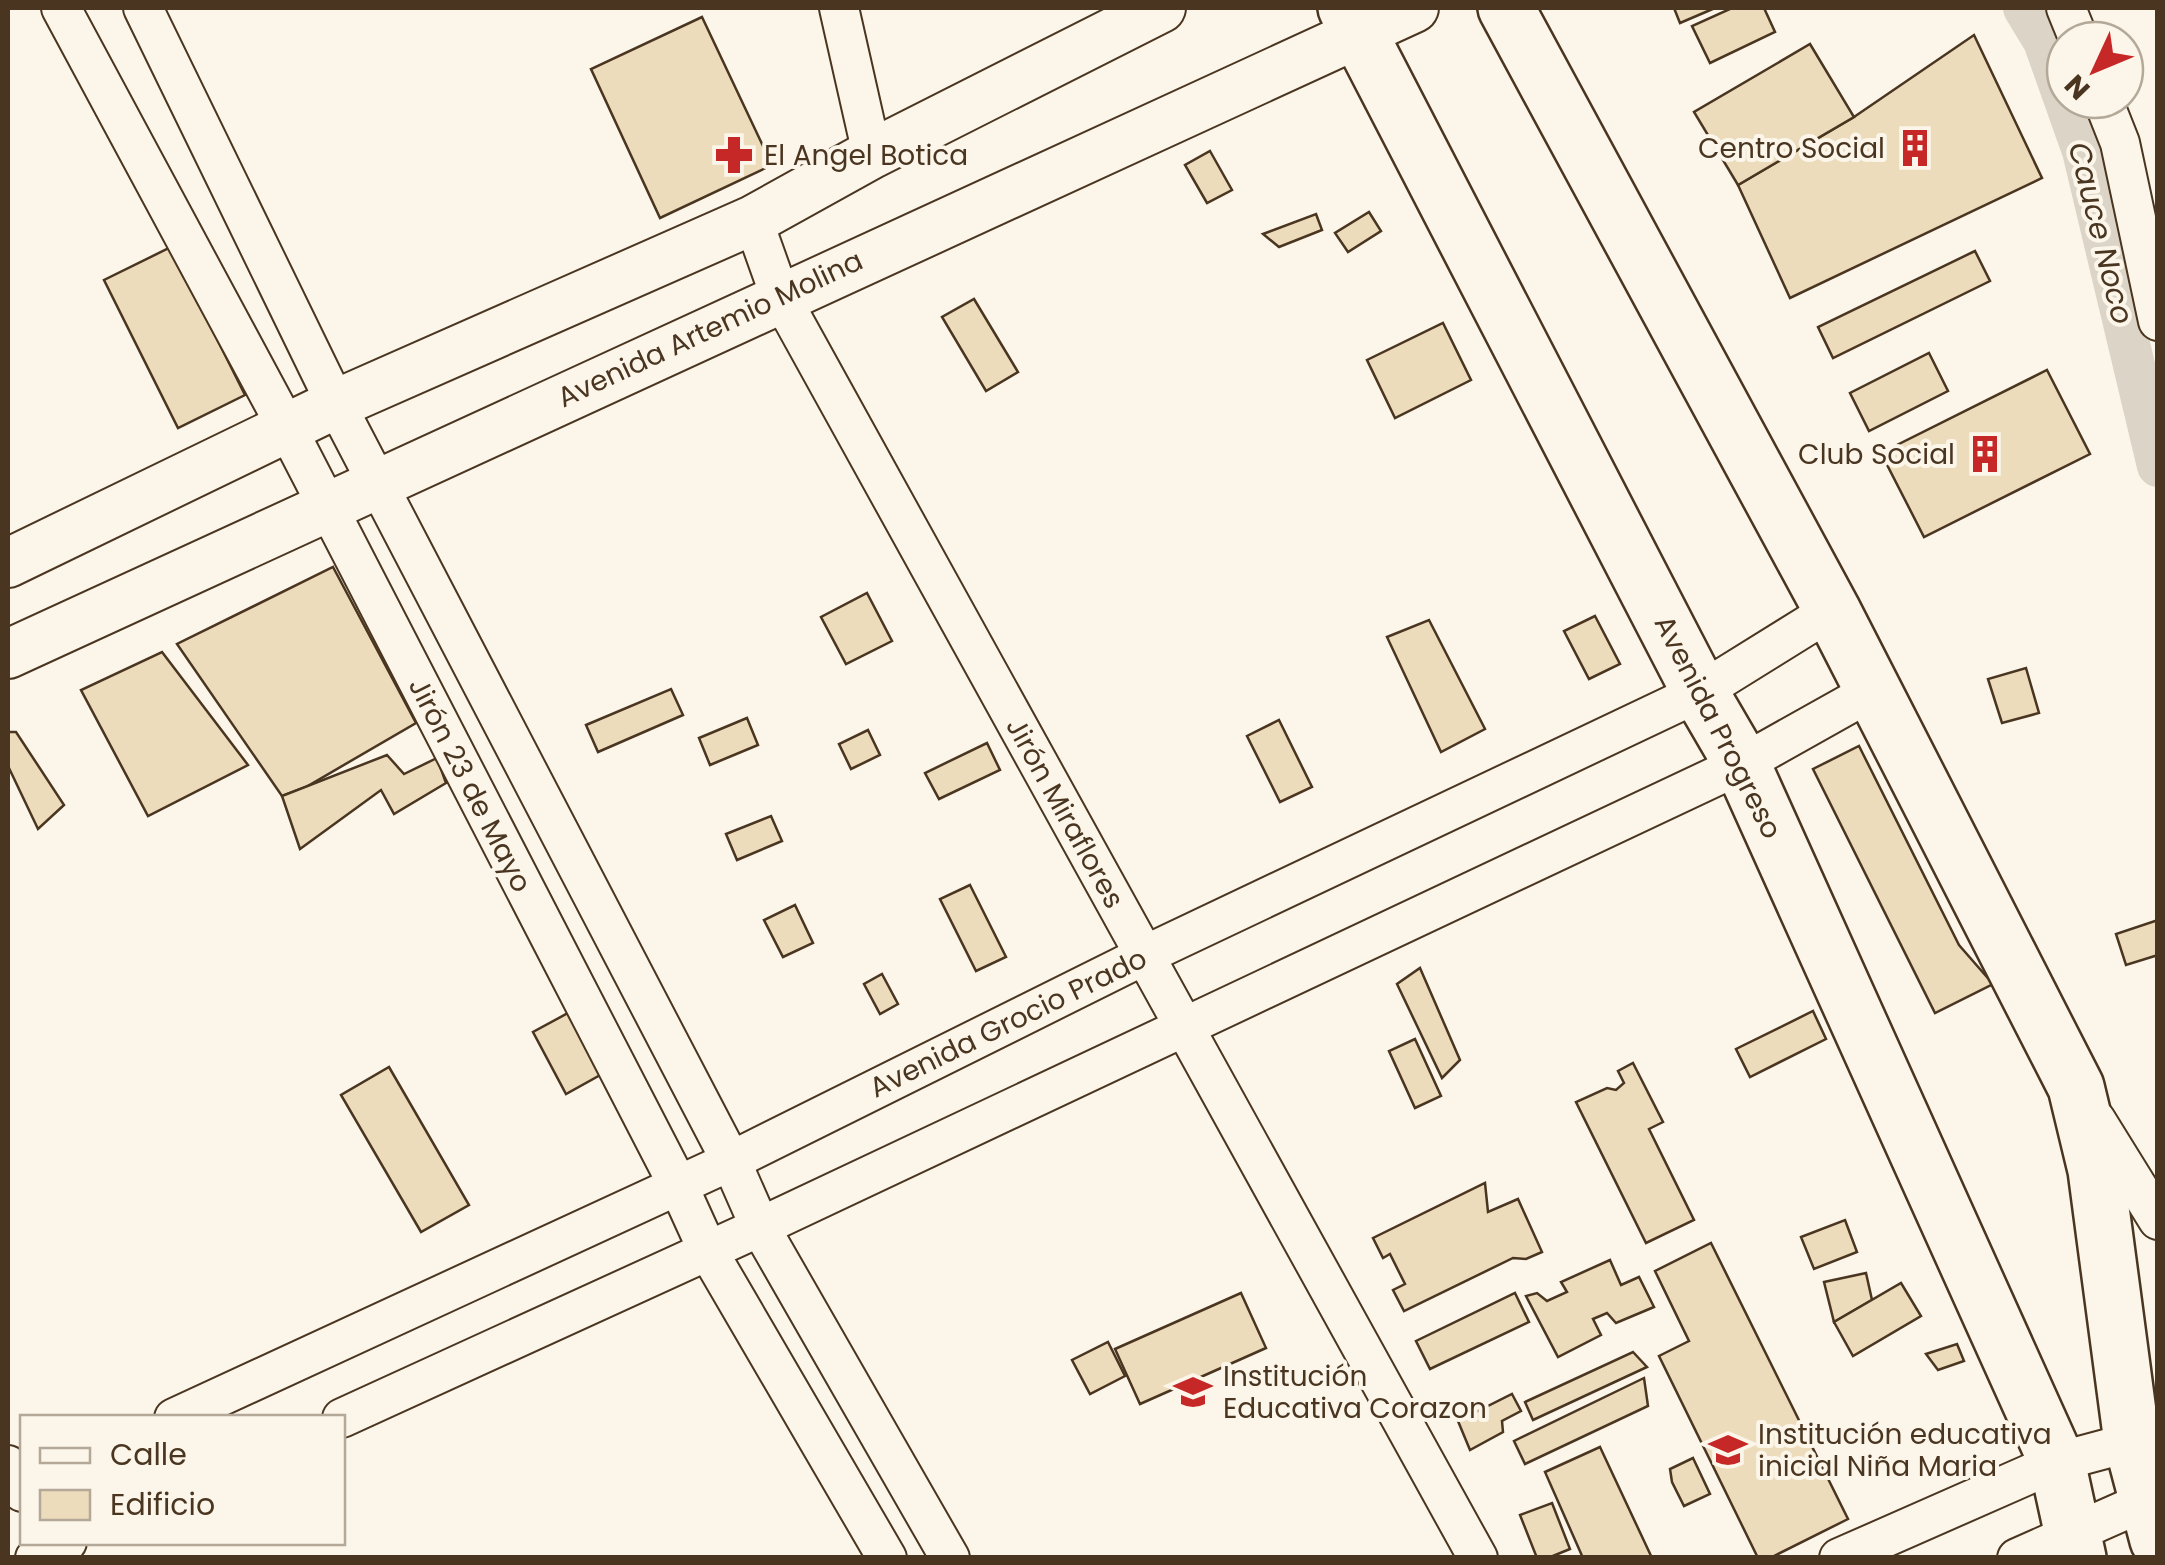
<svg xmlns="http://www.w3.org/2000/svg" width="2165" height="1565" viewBox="0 0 2165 1565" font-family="Poppins,sans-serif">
	<rect width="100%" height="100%" fill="#fbf6e9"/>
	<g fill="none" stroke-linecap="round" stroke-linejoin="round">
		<polyline stroke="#dcd4c6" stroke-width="42" points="2024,8 2044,41 2083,151 2158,466"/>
	</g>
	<g fill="#ecdcbc" stroke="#4a3520" stroke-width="2.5">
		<polygon points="1674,8 1715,8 1680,23"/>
		<polygon points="1732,8 1764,8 1775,32 1710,63 1692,26"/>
		<polygon points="702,17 772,165 660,218 591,69"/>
		<polygon points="1974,35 2042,178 1790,298 1738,185 1854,117"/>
		<polygon points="1810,44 1854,117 1738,185 1694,112"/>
		<polygon points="1210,151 1232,190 1207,203 1185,165"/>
		<polygon points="1369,212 1381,231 1348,252 1335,233"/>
		<polygon points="1316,214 1322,230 1279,247 1263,234"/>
		<polygon points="171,247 245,395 178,428 104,280"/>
		<polygon points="1975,251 1990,281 1833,358 1818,327"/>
		<polygon points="974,299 1018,372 986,391 942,317"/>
		<polygon points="1443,323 1471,380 1395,418 1367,360"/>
		<polygon points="1929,353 1948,391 1869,431 1850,393"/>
		<polygon points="2047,370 2090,454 1924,537 1881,453"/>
		<polygon points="333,567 416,723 306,787 282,796 177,644"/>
		<polygon points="867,593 892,641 846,664 821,617"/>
		<polygon points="1595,616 1620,664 1589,679 1564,631"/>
		<polygon points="1429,620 1485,729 1441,752 1387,637"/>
		<polygon points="162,652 248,765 148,816 81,690"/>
		<polygon points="2026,668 2039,713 2002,723 1988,679"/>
		<polygon points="671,689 683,715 598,752 586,725"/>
		<polygon points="747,718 758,745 710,765 699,738"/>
		<polygon points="1279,720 1312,787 1280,802 1247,736"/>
		<polygon points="868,730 880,755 851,769 839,744"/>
		<polygon points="8,732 16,732 64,805 38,829 8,766"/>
		<polygon points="987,743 1000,770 939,799 925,773"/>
		<polygon points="1859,746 1959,945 1993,984 1935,1013 1813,769"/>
		<polygon points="387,755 404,774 437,758 446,783 394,814 381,790 300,849 282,796"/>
		<polygon points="771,816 782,841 737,860 726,834"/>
		<polygon points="970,885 1006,957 976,971 940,899"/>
		<polygon points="795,905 813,943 783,957 764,920"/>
		<polygon points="2158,920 2158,955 2126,965 2116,934"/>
		<polygon points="1420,968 1460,1060 1442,1078 1397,984"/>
		<polygon points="882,974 898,1004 880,1014 864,984"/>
		<polygon points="1813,1011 1826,1039 1750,1077 1736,1049"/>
		<polygon points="568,1013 602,1074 566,1094 533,1032"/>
		<polygon points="1415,1039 1441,1096 1415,1108 1389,1051"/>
		<polygon points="1633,1063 1663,1122 1649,1129 1694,1220 1646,1243 1576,1102 1607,1088 1616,1090 1624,1083 1618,1071"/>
		<polygon points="389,1067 469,1205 421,1232 341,1095"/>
		<polygon points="1485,1183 1488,1212 1518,1199 1542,1252 1526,1259 1513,1258 1404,1311 1393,1290 1405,1284 1390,1254 1383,1258 1373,1238"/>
		<polygon points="1845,1220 1857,1252 1814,1269 1801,1237"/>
		<polygon points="1711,1243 1848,1519 1770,1558 1758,1558 1659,1356 1689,1341 1655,1271"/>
		<polygon points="1610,1260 1621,1285 1639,1277 1654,1307 1616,1323 1607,1313 1593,1319 1601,1335 1558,1357 1526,1296 1537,1293 1547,1301 1567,1292 1561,1282"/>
		<polygon points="1866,1273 1872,1300 1834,1322 1824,1282"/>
		<polygon points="1901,1283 1921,1316 1853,1356 1834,1322"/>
		<polygon points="1241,1293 1266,1348 1140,1404 1115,1349"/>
		<polygon points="1515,1293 1529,1322 1430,1369 1416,1341"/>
		<polygon points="1108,1342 1125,1376 1090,1394 1072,1360"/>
		<polygon points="1957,1344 1964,1361 1938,1370 1926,1354"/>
		<polygon points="1633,1352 1647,1367 1533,1420 1525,1402"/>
		<polygon points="1644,1378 1648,1406 1525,1464 1514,1441"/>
		<polygon points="1512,1394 1521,1411 1502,1421 1503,1432 1470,1450 1458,1421"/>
		<polygon points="1600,1447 1652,1558 1583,1558 1545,1472"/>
		<polygon points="1693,1458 1710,1494 1684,1506 1672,1482 1670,1469"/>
		<polygon points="1552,1503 1570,1549 1548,1558 1537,1558 1520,1515"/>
	</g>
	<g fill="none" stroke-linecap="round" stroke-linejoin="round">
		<g stroke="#4a3520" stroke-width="42">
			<g id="minor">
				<polyline points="61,8 287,428 678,1185 708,1251 887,1558"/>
				<polyline points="143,8 336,404 731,1161 760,1227 950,1558"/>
				<polyline points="839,8 872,154"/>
				<polyline points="2066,8 2079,40"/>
				<polyline points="2103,100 2120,143 2158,321"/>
				<polyline points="753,220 780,296 1478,1558"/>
				<polyline points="2096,1120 2158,1220"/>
				<polyline points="174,1418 731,1161 1143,956 1700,692 1832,610"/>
				<polyline points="342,1418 760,1227 1742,764 1874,690"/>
				<polyline points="8,1465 22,1492"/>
				<polyline points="35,1558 67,1542"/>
				<polyline points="1839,1558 2057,1462 2154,1436"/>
				<polyline points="2017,1558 2148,1500"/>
			</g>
		</g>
		<g stroke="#4a3520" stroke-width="52">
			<g id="tertiary">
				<polyline points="8,563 336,404 753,220 872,154 1161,8"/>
				<polyline points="8,654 1414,8"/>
			</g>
		</g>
		<g stroke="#4a3520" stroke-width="60">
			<g id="trunk">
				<polyline points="1346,8 1700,692 1742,764 2057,1462 2078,1558"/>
				<polyline points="1506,8 1832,610 2076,1087 2096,1170 2132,1442 2158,1540"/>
			</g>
		</g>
		<use href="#minor" stroke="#fbf6e9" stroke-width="38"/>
		<use href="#tertiary" stroke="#fbf6e9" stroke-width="48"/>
		<use href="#trunk" stroke="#fbf6e9" stroke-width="55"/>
	</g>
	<defs>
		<g id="building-bare" transform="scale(3)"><path d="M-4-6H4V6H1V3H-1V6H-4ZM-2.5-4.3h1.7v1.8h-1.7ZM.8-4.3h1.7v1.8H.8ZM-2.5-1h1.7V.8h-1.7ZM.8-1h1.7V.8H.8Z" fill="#c62828" stroke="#fbf6e9" stroke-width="2.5" paint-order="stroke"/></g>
		<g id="pharmacy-bare" transform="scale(3)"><path d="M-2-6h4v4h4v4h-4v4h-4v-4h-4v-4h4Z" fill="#c62828" stroke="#fbf6e9" stroke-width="2.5" paint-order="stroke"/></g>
		<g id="school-bare" transform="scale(3)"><path d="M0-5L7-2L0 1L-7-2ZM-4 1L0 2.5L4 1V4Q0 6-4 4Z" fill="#c62828" stroke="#fbf6e9" stroke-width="2.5" paint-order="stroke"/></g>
	</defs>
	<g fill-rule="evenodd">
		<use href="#building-bare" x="1915" y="148"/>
		<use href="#pharmacy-bare" x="734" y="155"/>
		<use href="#building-bare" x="1985" y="454"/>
		<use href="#school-bare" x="1193" y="1392"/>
		<use href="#school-bare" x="1728" y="1450"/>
	</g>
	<g text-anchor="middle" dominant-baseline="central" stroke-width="8" stroke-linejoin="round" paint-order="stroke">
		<g font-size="28" fill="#4a3520" stroke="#fbf6e9" text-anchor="start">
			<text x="1885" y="148" text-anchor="end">Centro Social</text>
			<text x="764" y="155">El Angel Botica</text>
			<text x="1955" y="454" text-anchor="end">Club Social</text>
			<text x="1223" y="1376">Institución<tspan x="1223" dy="32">Educativa Corazon</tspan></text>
			<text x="1758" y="1434">Institución educativa<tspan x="1758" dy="32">inicial Niña Maria</tspan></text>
		</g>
		<g font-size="28" fill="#4a3520" stroke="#fbf6e9">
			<text transform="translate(710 329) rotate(-25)">Avenida Artemio Molina</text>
			<text transform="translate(1718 727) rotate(63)">Avenida Progreso</text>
			<text transform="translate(470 785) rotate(63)">Jirón 23 de Mayo</text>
			<text transform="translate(1065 813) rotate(61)">Jirón Miraflores</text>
			<text transform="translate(1008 1023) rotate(-26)">Avenida Grocio Prado</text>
		</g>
		<g font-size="30" font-style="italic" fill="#4a3520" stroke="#fbf6e9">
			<text transform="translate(2101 233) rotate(76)">Cauce Noco</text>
		</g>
	</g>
	<rect width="2165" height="1565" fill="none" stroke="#4a3520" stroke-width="20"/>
	<rect x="20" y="1415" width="325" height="130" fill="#fbf6e9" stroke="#b4a999" stroke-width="2.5"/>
	<rect x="40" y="1448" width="50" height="15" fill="#fbf6e9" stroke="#b4a999" stroke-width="2.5"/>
	<text x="110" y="1465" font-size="30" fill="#4a3520">Calle</text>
	<rect x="40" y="1490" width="50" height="30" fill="#ecdcbc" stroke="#b4a999" stroke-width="2.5"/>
	<text x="110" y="1515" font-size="30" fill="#4a3520">Edificio</text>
	<g transform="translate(2095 70) rotate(226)"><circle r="48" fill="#fbf6e9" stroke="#b4a999" stroke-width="2.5"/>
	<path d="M0-8L18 38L0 25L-18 38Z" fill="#c62828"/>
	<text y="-15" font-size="28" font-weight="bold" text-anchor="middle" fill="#4a3520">N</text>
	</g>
</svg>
